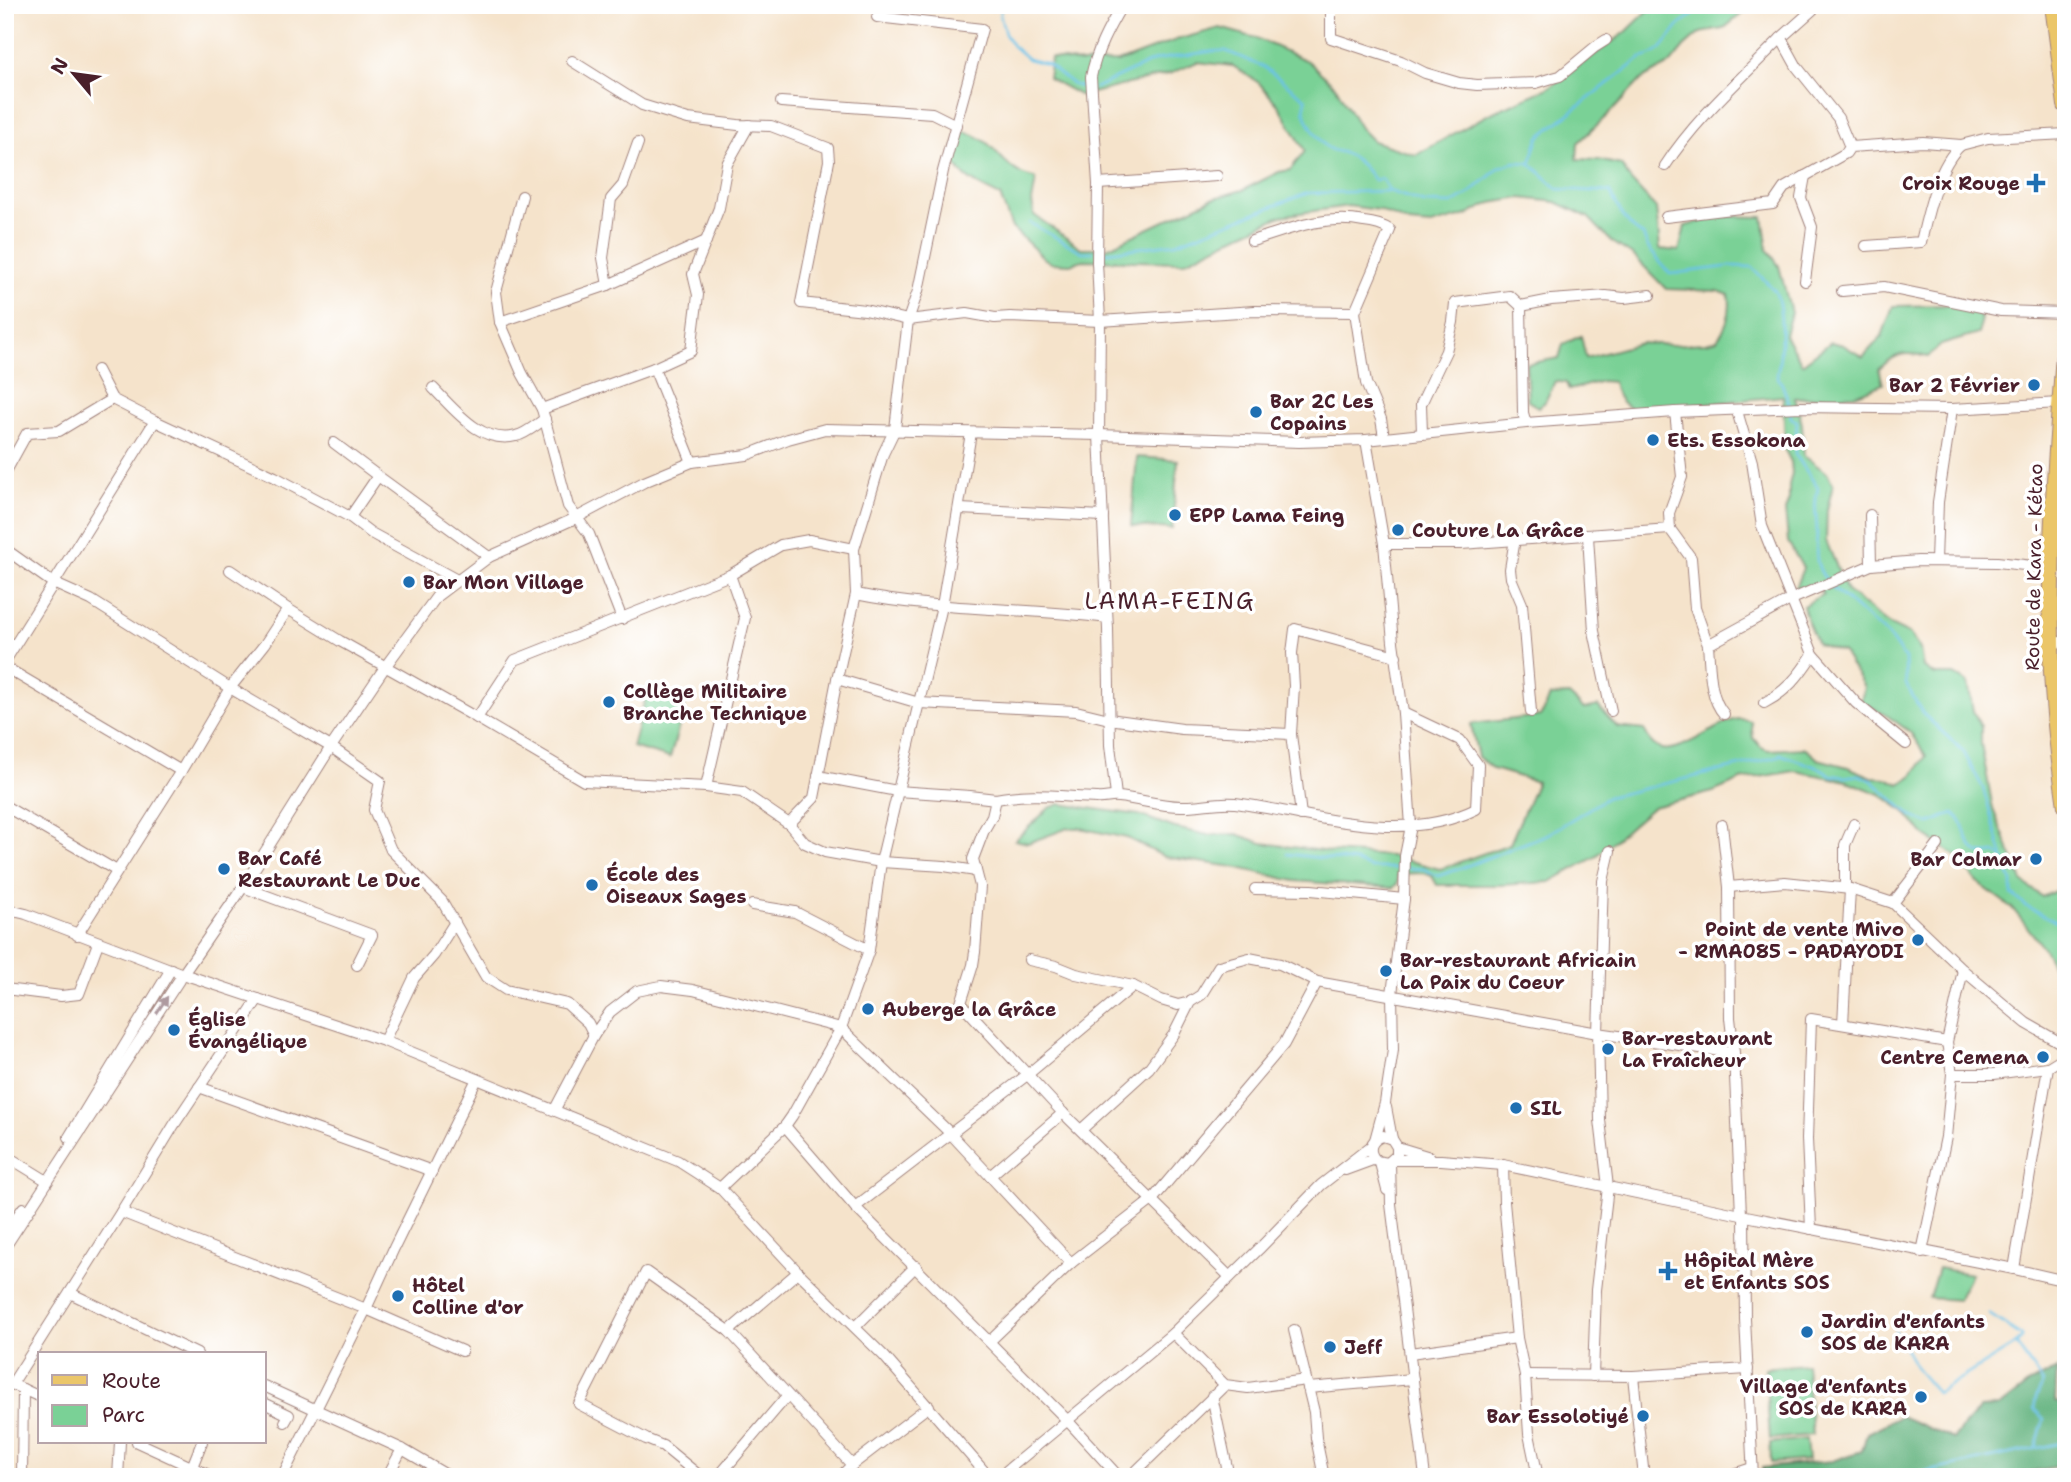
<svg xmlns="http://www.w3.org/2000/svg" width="2071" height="1482" viewBox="0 0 2071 1482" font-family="'Shantell Sans',sans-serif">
	<rect width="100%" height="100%" fill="#fff"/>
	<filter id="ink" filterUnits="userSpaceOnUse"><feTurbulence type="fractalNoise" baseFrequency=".0143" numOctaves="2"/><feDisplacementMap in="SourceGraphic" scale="14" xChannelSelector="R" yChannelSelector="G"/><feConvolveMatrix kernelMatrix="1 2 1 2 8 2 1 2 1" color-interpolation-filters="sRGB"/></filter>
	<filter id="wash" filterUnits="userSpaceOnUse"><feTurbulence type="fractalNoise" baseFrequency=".00686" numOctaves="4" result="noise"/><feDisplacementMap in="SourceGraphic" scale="28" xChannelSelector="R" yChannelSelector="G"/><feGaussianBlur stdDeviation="1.57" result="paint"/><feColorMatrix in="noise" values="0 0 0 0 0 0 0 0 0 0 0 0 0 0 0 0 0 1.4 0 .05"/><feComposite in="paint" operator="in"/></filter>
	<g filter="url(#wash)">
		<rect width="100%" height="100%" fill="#f5e3cb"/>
		<g fill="#7ad196" stroke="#627860" stroke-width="2">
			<path d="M1654 5H1753L1723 29 1700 33 1684 47 1671 63 1641 80 1614 109 1578 143 1577 159 1598 160 1621 165 1631 181 1656 208 1660 249 1679 251 1685 226 1720 216 1763 217 1768 250 1779 266 1791 313 1785 335 1802 364 1831 342 1843 345 1863 357 1882 336 1893 306 1955 305 1973 309 1982 319 1978 334 1941 345 1928 357C1905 351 1896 353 1879 369L1883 384 1855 395 1795 398 1802 424 1804 456 1827 473 1833 485 1827 510 1826 541 1847 591 1888 624 1909 634 1920 649 1923 667 1934 675H1954L1968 683 1973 711 1981 726V744L1993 809 2022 881 2042 897 2066 886V984L2061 982 2043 947 2012 908 1976 881 1957 857 1922 833 1904 811 1880 794 1847 781 1795 771 1741 780 1713 792 1653 807 1595 857 1550 882 1500 885H1437L1432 876 1424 873 1397 874 1398 883 1393 888 1295 881 1234 867 1165 857 1127 838 1080 828H1068L1028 843 1015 840 1049 808 1060 804 1139 815 1175 828 1208 835 1237 834 1262 843 1330 852 1391 856 1440 869 1510 844 1537 782 1493 769 1478 757 1471 724 1540 716 1545 709 1550 696 1569 695 1584 709 1598 706 1617 727 1644 730C1647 734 1649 741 1653 744 1671 765 1719 719 1740 719 1744 719 1747 720 1751 721L1753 738 1761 747 1768 750 1805 748 1818 759 1848 767 1872 777 1886 778 1900 784 1913 775 1926 756 1910 732 1889 717 1861 701 1864 687 1843 652 1817 644 1807 620 1803 606 1823 594 1816 585 1802 589 1795 588 1803 568 1788 542 1787 530 1785 511 1789 500V485L1792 473 1791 462 1785 450 1783 396 1634 411C1621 403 1616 397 1613 382L1602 381 1569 390 1566 383 1555 381 1545 402 1538 407 1528 401 1526 364 1559 358 1563 344 1581 336 1586 358 1641 343 1672 345 1705 343 1717 340C1727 326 1732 311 1729 295L1718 291 1666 289 1634 256 1611 241 1588 217 1556 202 1521 198 1491 203 1467 215 1431 225 1409 223 1379 210 1348 206 1307 212 1281 216 1241 234 1184 262 1083 260 1070 264 1051 263 1045 259 1012 228 1000 196C973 183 936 167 963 131 996 140 996 160 1020 173 1025 176 1031 177 1036 179L1032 202 1034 215 1081 248H1107L1211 199 1243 190 1279 172 1290 170 1305 151 1279 106 1259 83 1233 66 1197 62 1172 73 1081 96 1048 78 1051 58 1082 63 1118 62 1176 40 1220 28 1256 38 1308 61 1336 87 1360 128 1373 141 1416 155 1489 114 1548 88 1626 32Z"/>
			<polygon points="1137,457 1178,460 1172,529 1131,526"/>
			<polygon points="646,695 685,705 670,758 632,747"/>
			<polygon points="1938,1268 1971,1274 1958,1300 1929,1298"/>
			<polygon points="1806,1364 1812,1435 1770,1439 1765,1368"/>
			<polygon points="1806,1439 1808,1460 1771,1463 1770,1443"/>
		</g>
		<polygon fill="#63b37f" stroke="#566955" stroke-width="2" points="2057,1369 2055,1402 2066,1404 2066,1465 2001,1477 1762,1477 1762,1468 1832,1461 1862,1451 1867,1433 1901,1416 1953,1439 1980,1408 1999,1407 2030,1383"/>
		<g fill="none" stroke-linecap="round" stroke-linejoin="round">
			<g stroke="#6bc2e8" stroke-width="2.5">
				<polyline points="1001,5 1000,15 1005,34 1013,46 1028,59 1047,64 1074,85 1089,89"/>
				<path d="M1095 88 1155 60 1213 51H1226L1264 67 1306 99C1306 101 1304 108 1304 110 1306 120 1320 143 1328 148 1334 152 1339 151 1344 153 1357 158 1366 169 1374 180L1382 179 1389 191"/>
				<path d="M1530 163 1539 137 1641 58C1664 54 1665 41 1679 26 1686 18 1698 13 1706 6L1711 5"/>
				<polyline points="1030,223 1082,252 1093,252"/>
				<path d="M1100 253 1176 243 1308 193 1389 191 1424 203 1452 204 1469 194 1500 167 1515 162 1530 163 1558 189 1610 192C1618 207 1627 228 1643 235L1649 249 1670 274 1733 266 1752 267C1756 272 1773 288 1775 291 1785 313 1781 354 1777 376L1782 384 1789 403"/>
				<path d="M1790 410 1791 418 1797 421 1795 454 1818 488C1813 508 1817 515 1817 533 1816 549 1814 568 1827 580"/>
				<polyline points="1830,586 1888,635 1905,659 1906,684 1923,714 1963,751 1983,788 2003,857 2012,882 2012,894 2027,907 2066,927"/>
				<polyline points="1287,854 1356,862 1371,868 1400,868"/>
				<path d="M1407 868 1424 869 1438 876 1459 869 1548 834 1608 797 1778 757 1780 754 1822 769 1831 775 1844 777 1859 775 1871 780 1912 816 1922 821 1930 823 1954 813C1971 826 1961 860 1995 853L2002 857"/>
				<polyline points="1895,1331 1917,1370 1937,1393 2013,1346 2022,1338 2022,1336 1989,1314"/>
				<polyline points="2016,1344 2043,1383 2036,1398 2034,1409 2044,1419 2036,1447"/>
				<polyline points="1902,1477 2066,1442"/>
			</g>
		</g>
	</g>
	<g filter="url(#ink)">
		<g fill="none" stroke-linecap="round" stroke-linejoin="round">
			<g stroke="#a0817b" stroke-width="12">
				<g id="street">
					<polyline points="1331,5 1331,38 1401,61 1425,73 1459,83 1477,85 1536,83 1549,79 1560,76 1595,47 1606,40"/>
					<polyline points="1781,38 1818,5"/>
					<polyline points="572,61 642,105 688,119 738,125 771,126 828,148 829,161 801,303 865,310 908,320 967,313 995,318 1010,317 1100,321 1255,311 1355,312"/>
					<polyline points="781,102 932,113 956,125"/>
					<path d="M1665 166C1696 118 1741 79 1781 38L1797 67 1838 118 1850 147"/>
					<polyline points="1098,184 1217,176"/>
					<polyline points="522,196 496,292 500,322 522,373 542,409 568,506 589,534 622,619"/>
					<polyline points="1666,217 1773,204 1784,188 1846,153 1850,147 1923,142 1961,145 1988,138 2066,134"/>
					<path d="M1252 241C1289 229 1325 214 1364 222 1374 223 1382 225 1390 230L1355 312 1366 383 1381 419 1384 437"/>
					<path d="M1866 246 1921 242C1928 212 1938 165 1961 145"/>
					<polyline points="1805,281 1812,227 1801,198 1805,176"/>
					<polyline points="608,285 603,258 611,199 623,185 638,143"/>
					<polyline points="1842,291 1884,287 2001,311 2066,313"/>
					<polyline points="1521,306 1551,300 1606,296 1624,298 1650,295"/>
					<polyline points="500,322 608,285 706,241"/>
					<polyline points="654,368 692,462"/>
					<polyline points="97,370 112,399"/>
					<path d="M433 388C455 410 481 445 516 436 526 434 537 424 545 419"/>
					<polyline points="542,409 654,368 691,351 698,295 693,274 719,208 727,164 749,125"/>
					<path d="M1737 411 1752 462 1762 526 1813 654C1799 676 1787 691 1764 703"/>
					<polyline points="1422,433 1421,404 1446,351 1453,322 1455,303 1510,296 1521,306 1523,413 1526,423"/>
					<polyline points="1366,440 1384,544 1393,642 1403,713 1411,826 1405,856 1404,899 1392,994 1393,1050 1385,1103 1375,1140"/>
					<polyline points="334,443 378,476 350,517"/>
					<polyline points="5,473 27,433 59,431 112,399 155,421 275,477 350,517 371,533 457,580"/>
					<polyline points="378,476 489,557"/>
					<polyline points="960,509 1103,516"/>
					<polyline points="1870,515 1871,565"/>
					<polyline points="1670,529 1669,513 1682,477 1675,412"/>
					<polyline points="1588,536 1594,631 1611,711"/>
					<polyline points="1515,539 1510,569 1511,578 1522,604 1531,712"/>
					<polyline points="1384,544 1461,544 1670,529 1691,558 1695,608 1708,645 1790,600 1871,565 1918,561 1997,562 2052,568"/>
					<polyline points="5,549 53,583 91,600 230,688 331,747 380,781 374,810 391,850 442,901 486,977 506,990 567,1004 588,1023 594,1035"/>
					<polyline points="1936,561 1938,502 1952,409"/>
					<polyline points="230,570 288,609 340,641 477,718 584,781 706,787 742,792 789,824 805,843 825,852 881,862 944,866 976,871"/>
					<path d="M856 594C938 611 1023 607 1107 618"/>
					<polyline points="2051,644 2066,641"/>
					<path d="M1708 645C1710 666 1709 698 1724 714"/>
					<polyline points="1813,654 1856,703 1906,744"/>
					<polyline points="5,661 155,421"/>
					<polyline points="5,667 181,771"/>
					<polyline points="837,679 919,703 1076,711 1109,719 1182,729 1291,734"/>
					<polyline points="477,718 515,660 730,575 781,545 809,540 854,549"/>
					<polyline points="818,776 897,791 970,796 996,799"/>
					<polyline points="706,787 745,618 730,575"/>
					<path d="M1116 796 1110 745 1108 629 1099 435 1100 321 1097 262 1098 184 1091 77C1096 51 1108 29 1122 5"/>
					<polyline points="5,806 117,871"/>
					<polyline points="1301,815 1291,734 1294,686 1292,653 1295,629 1396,656"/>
					<polyline points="789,824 814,798 837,679 856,594 854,549 883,454 895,429 908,320 918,291 943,171 982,29 877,17"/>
					<polyline points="1722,825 1729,887 1730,1018 1734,1053 1741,1215"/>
					<polyline points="1610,851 1603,881 1598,1033 1734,1053"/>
					<polyline points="243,887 372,935 357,965"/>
					<polyline points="1729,887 1785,882 1850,889 1893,903 1963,970 2026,1023 2066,1046"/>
					<polyline points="1845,888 1845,845 1854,824"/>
					<polyline points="1255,889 1311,890 1404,899"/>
					<polyline points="1893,903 1938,845"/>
					<polyline points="752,905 795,912 869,950"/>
					<polyline points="5,909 26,914 183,974 384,1041 678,1161 720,1188 798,1272 884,1356 989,1477"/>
					<polyline points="77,935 181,771 230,688 265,644 288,609"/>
					<polyline points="1029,960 1056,966 1076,974 1133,986 1161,1000 1178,1005 1190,1002"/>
					<polyline points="5,989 61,996 79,994 98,943"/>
					<polyline points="1843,1024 1850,889"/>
					<polyline points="384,1041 414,978 434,955 455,922"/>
					<polyline points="1952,1074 1994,1074 2048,1067 2066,1056"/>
					<polyline points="199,1087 432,1171"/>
					<polyline points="1386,1107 1392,1139"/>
					<polyline points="555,1109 594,1035 610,1012 637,991 661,986 693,990 841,1028 950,1133 990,1176 1063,1113"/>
					<polyline points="785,1126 855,1207 1067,1420 1119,1477"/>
					<polyline points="1082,1129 1149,1068 1174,1034 1190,1002 1201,995 1219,966 1249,958 1280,964 1317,982 1598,1033 1600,1120 1608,1187 1596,1290 1593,1376"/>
					<polyline points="69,1137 171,969"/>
					<path d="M1397 1147V1155L1388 1163 1376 1161C1367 1151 1370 1140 1383 1136L1392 1139 1397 1147 1430 1157"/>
					<polyline points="5,1155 44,1179"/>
					<polyline points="1393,1160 1441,1160 1503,1165 1741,1215 2014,1269 2066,1281"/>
					<polyline points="1390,1162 1391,1204 1425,1477"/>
					<polyline points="1380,1163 1387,1190"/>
					<polyline points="1503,1165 1504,1202 1517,1338 1525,1375 1529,1434 1538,1477"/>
					<polyline points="1345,1170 1375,1159"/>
					<polyline points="990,1176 1071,1263"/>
					<polyline points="720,1188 785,1126 792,1116 841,1028 869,950 881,862 942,606 971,433"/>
					<polyline points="855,1207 1027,1075 1133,986"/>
					<polyline points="121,1212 366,1309 462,1351"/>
					<polyline points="1744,1216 1745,1319 1753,1477"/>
					<polyline points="1811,1229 1807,1139 1811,1019 1947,1042"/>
					<polyline points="5,1234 23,1208"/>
					<polyline points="5,1247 183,974 243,887 331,747 385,667 437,596 489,557 576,518 644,482 692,462 747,455 788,439 825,429 1099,435 1299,442 1366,440 1526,423 1675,412 1802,407 1952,409 2060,403"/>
					<polyline points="1922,1252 1946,1137 1952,1074 1947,1042 1963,970"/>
					<polyline points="2014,1269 2048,1067"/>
					<path d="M1230 1277 1063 1113 961 1003 973 965 975 952 980 886 973 859 984 830 992 816 996 799C1030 792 1063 797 1097 798 1104 799 1111 796 1118 797 1139 799 1160 806 1181 806 1199 807 1217 801 1235 803 1312 813 1401 846 1476 809L1478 765 1460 740 1403 713"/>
					<polyline points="70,1293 197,1354"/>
					<polyline points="855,1327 916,1266"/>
					<polyline points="1294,1330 1314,1412 1316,1438 1324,1477"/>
					<polyline points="729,1331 798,1272"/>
					<polyline points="1173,1333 1225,1385 1248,1388 1306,1380"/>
					<polyline points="990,1341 1071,1263 1152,1200 1284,1044 1317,982"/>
					<polyline points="1410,1353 1517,1338"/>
					<polyline points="1525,1375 1633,1376 1644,1477"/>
					<polyline points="1633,1376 1748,1369"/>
					<polyline points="5,1381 40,1397"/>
					<polyline points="12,1384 121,1212 174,1125 258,999"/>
					<polyline points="264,1386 402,1449 450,1477"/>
					<polyline points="1308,1388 1413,1379"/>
					<polyline points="1212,1396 1229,1477"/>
					<polyline points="264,1403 289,1415 285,1422"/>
					<polyline points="137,1442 213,1477"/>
					<polyline points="192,1467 202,1442"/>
					<polyline points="22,1477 23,1389"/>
					<polyline points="118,1477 120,1442"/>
					<polyline points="282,1477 366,1309 394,1248 477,1079"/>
					<polyline points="387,1477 402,1449"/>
					<polyline points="701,1477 663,1446 646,1439 579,1404 646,1272 729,1331 852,1465"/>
					<polyline points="718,1477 787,1396"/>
					<polyline points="840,1477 852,1465 929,1406"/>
					<polyline points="999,1477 1173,1333 1259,1249 1321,1185 1370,1147"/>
					<polyline points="1130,1477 1225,1385"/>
					<polyline points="1724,1477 1752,1468"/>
				</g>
			</g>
			<g stroke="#a0817b" stroke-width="18">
				<g id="primary">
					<polyline points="2053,5 2066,105"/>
					<path d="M2066 329C2058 433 2049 538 2051 642 2052 697 2058 752 2066 806"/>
				</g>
			</g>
			<use href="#street" stroke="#fff" stroke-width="10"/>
			<use href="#primary" stroke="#ebc669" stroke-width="16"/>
		</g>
		<defs><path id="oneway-solid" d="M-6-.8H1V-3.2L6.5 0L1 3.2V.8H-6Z" transform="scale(1.75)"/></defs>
		<use fill="#ae9aa0" href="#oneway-solid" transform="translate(162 1005) rotate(-57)"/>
	</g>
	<g fill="#1f6fb2" stroke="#fff" stroke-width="2.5">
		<path d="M2032.5 172.5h7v7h7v7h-7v7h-7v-7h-7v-7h7z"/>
		<circle cx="2034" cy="385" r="7"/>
		<circle cx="1256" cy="412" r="7"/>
		<circle cx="1653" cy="440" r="7"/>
		<circle cx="1175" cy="515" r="7"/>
		<circle cx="1398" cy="530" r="7"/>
		<circle cx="409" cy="582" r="7"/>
		<circle cx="609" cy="702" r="7"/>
		<circle cx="2036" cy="859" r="7"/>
		<circle cx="224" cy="869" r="7"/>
		<circle cx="592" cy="885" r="7"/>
		<circle cx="1918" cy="940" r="7"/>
		<circle cx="1386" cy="971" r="7"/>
		<circle cx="868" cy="1009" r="7"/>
		<circle cx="174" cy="1030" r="7"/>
		<circle cx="1608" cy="1049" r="7"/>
		<circle cx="2043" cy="1057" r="7"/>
		<circle cx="1516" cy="1108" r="7"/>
		<path d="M1664.5 1260.5h7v7h7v7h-7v7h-7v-7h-7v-7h7z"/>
		<circle cx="398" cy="1296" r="7"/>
		<circle cx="1807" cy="1332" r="7"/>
		<circle cx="1330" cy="1347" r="7"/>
		<circle cx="1921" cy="1397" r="7"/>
		<circle cx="1643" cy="1416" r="7"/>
	</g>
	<g text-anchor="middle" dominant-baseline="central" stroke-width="7" stroke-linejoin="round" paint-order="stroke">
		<g font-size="19" font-weight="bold" fill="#4a1f2b" stroke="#fff" text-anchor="start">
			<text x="2020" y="183" text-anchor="end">Croix Rouge</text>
			<text x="2020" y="385" text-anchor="end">Bar 2 Février</text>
			<text x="1270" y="401">Bar 2C Les<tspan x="1270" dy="22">Copains</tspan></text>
			<text x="1667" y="440">Ets. Essokona</text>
			<text x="1189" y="515">EPP Lama Feing</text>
			<text x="1412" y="530">Couture La Grâce</text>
			<text x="423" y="582">Bar Mon Village</text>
			<text x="623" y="691">Collège Militaire<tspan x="623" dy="22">Branche Technique</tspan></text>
			<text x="238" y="858">Bar Café<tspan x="238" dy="22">Restaurant Le Duc</tspan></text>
			<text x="2022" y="859" text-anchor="end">Bar Colmar</text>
			<text x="606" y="874">École des<tspan x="606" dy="22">Oiseaux Sages</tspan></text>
			<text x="1904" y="929" text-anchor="end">Point de vente Mivo<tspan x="1904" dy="22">- RMA085 - PADAYODI</tspan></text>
			<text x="1400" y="960">Bar-restaurant Africain<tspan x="1400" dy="22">La Paix du Coeur</tspan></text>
			<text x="882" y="1009">Auberge la Grâce</text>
			<text x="188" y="1019">Église<tspan x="188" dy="22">Évangélique</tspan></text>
			<text x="1622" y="1038">Bar-restaurant<tspan x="1622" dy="22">La Fraîcheur</tspan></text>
			<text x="2029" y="1057" text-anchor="end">Centre Cemena</text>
			<text x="1530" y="1108">SIL</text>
			<text x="1684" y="1260">Hôpital Mère<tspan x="1684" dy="22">et Enfants SOS</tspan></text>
			<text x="412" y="1285">Hôtel<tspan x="412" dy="22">Colline d'or</tspan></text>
			<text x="1821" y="1321">Jardin d'enfants<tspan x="1821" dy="22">SOS de KARA</tspan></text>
			<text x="1344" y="1347">Jeff</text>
			<text x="1907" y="1386" text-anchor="end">Village d'enfants<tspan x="1907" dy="22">SOS de KARA</tspan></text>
			<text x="1629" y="1416" text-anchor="end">Bar Essolotiyé</text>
		</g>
		<g font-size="19" fill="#4a1f2b" stroke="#fff">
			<text transform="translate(2034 567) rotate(-89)">Route de Kara - Kétao</text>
		</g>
		<g font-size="23" letter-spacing="2" fill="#4a1f2b" stroke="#fff">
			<text x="1170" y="601">LAMA-FEING</text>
		</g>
	</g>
	<rect width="2071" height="1482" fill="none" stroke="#fff" stroke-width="28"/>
	<rect x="38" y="1352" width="228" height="91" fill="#ffffff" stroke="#b7a5aa" stroke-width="2"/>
	<rect x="52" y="1375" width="35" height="10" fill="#ebc669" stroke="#b7a5aa" stroke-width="2"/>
	<text x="102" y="1388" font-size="21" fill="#4a1f2b">Route</text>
	<rect x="52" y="1405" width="35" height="21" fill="#7ad196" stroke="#b7a5aa" stroke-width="2"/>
	<text x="102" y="1422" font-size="21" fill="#4a1f2b">Parc</text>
	<g transform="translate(74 74) rotate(299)" stroke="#ffffff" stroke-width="5" paint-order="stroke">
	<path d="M0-5L12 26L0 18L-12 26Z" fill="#4a1f2b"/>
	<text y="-10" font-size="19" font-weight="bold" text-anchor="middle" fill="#4a1f2b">N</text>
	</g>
</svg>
